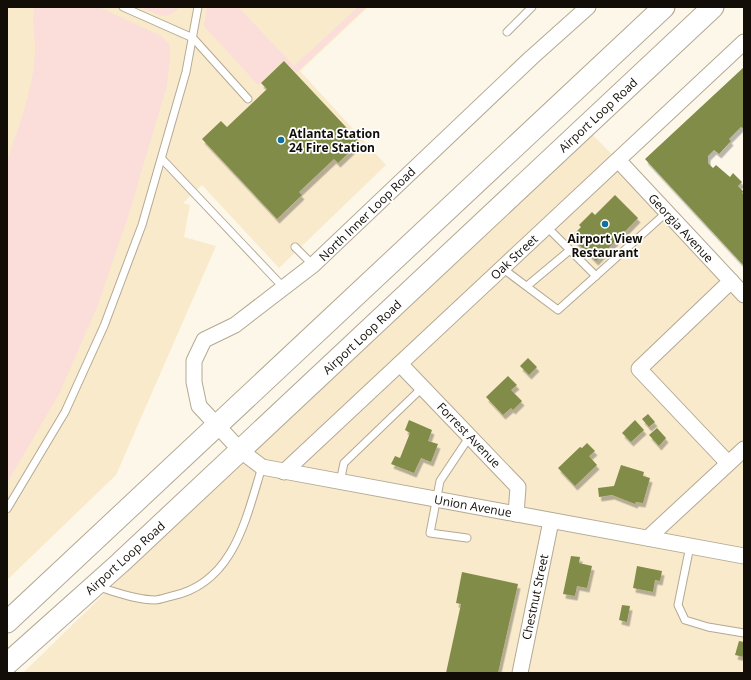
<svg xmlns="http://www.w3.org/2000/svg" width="751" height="680" viewBox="0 0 751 680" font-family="'Open Sans',sans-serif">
	<defs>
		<filter id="shadow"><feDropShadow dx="2.5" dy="4.5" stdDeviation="0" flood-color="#0004"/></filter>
	</defs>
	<rect width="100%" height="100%" fill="#fdf7e9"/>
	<g fill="#f8eacb">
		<polygon points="7,7 368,7 300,71 386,165 279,268 202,185 183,203 190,205 184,237 216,246 116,475 7,580"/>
		<polygon points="584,126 744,289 744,673 23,673"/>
	</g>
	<g fill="#fbddda">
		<path d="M34 7H99L161 36 170 45V58L167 85 128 217 97 307 59 394 7 483V161C19 126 34 88 35 50 35 35 32 22 34 7Z"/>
		<path d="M141 7H180C165 22 159 15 141 7Z"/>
		<polygon points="207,7 238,7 294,66 358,7 366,7 296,73 284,61 258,85 204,26"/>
	</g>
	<g fill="#828c48" filter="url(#shadow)">
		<polygon points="284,61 360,142 338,163 334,159 299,192 302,195 277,219 202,139 221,121 227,127 267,89 261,83"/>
		<polygon points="744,67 744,129 741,127 729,139 731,141 719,154 714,150 708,156 708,163 713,168 716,165 730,177 733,173 742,182 738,186 744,192 742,193 744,195 744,266 645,159"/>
		<polygon points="615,195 638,218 596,261 571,237 581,227 579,225 592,212 595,215"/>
		<polygon points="528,358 537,367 529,375 520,366"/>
		<polygon points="508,376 517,385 511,390 522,401 513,410 511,408 503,415 486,397"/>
		<polygon points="648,414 655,422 649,427 642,419"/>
		<polygon points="409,420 432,430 428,441 438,444 431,462 421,458 414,473 391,464 395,456 400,458 410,433 405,430"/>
		<polygon points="635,420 644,430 631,442 622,433"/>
		<polygon points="657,428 666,438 659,446 649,435"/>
		<polygon points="587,443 595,451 589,456 597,465 575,486 558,468 580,447 582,448"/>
		<polygon points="621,465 644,472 643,476 650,478 643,503 636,502 635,504 612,495 599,497 598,488 614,486"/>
		<polygon points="571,556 580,557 579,563 592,566 587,588 577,586 575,596 563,594"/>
		<polygon points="637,566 662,571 660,581 655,580 653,592 633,588"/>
		<polygon points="462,572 518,584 498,673 446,673 461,604 456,603"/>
		<polygon points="622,605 630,606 627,622 619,620"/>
		<polygon points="739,641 744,642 744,657 735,655"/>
	</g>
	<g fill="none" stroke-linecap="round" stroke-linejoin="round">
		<g stroke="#b4a993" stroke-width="9">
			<g id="service">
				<polyline points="123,7 193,38 248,99"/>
				<polyline points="507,32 532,7"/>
				<polyline points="162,159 283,287"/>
				<polyline points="547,227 596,276"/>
				<polyline points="295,247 313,265"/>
				<polyline points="502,268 558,310 667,212"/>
				<polyline points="527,286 570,250"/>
				<polyline points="340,482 344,463 423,387"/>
				<polyline points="7,509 65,412 104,326 142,225 186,72 198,7"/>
				<polyline points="467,538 430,533 440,481 470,436"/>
				<polyline points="690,546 678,605 685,620 708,627 744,633"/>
				<path d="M98 587C116 592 136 600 155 600 160 600 167 597 172 596 234 583 246 518 262 467"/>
			</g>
		</g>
		<g stroke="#b4a993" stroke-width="17">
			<g id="minor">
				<polyline points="588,7 531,58 313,265 235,325 204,340 194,361 194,382 199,406 241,451 262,467 744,556"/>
				<polyline points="618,160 744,295"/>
				<polyline points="400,364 518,487 516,514"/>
				<polyline points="728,463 639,369 731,281"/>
				<polyline points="284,472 744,42"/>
				<polyline points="648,538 744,449"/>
				<polyline points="520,673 551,521"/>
			</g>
		</g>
		<g stroke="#b4a993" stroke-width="23">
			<g id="secondary">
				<polyline points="7,622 664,7"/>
				<polyline points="7,664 120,563 713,7"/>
			</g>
		</g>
		<use href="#service" stroke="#fff" stroke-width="7"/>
		<use href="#minor" stroke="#fff" stroke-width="15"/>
		<use href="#secondary" stroke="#fff" stroke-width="21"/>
	</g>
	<g fill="#10719e" stroke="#fff" stroke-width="1.5">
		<circle cx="281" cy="140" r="4"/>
		<circle cx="605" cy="224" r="4"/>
	</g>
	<g text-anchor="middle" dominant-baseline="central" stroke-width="3.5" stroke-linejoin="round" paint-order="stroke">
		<g font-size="12" fill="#120e07" stroke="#fff">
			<text transform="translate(598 115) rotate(-43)">Airport Loop Road</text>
			<text transform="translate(367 214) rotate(-44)">North Inner Loop Road</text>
			<text transform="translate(681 228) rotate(47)">Georgia Avenue</text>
			<text transform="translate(514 257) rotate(-43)">Oak Street</text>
			<text transform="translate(362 337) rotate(-43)">Airport Loop Road</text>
			<text transform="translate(469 435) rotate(46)">Forrest Avenue</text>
			<text transform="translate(473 506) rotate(10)">Union Avenue</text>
			<text transform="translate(125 558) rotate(-42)">Airport Loop Road</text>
			<text transform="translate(535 597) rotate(-78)">Chestnut Street</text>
		</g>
		<g font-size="12" font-weight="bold" fill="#120e07" stroke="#fff" text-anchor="start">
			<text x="289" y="133">Atlanta Station<tspan x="289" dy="14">24 Fire Station</tspan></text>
			<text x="605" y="238" text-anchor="middle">Airport View<tspan x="605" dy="14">Restaurant</tspan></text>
		</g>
	</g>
	<rect width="751" height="680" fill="none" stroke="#120e07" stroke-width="16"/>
</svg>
